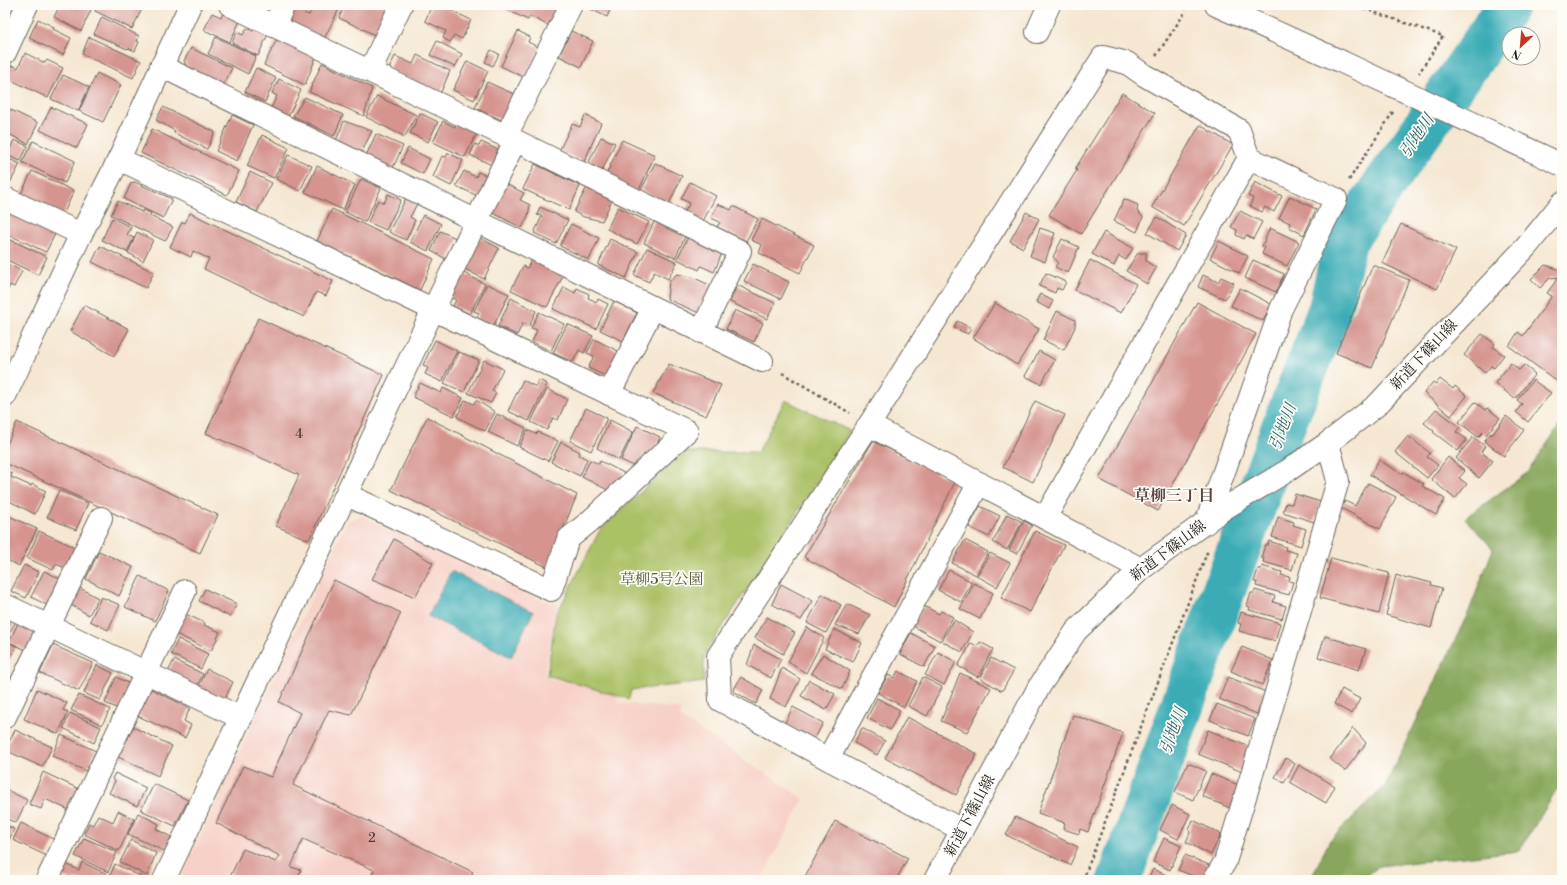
<svg xmlns="http://www.w3.org/2000/svg" width="1567" height="885" viewBox="0 0 1567 885" font-family="'Libre Bodoni','Noto Serif JP',serif">
	<rect width="100%" height="100%" fill="#fdfcf7"/>
	<filter id="ink" filterUnits="userSpaceOnUse"><feTurbulence type="fractalNoise" baseFrequency=".025" numOctaves="2"/><feDisplacementMap in="SourceGraphic" scale="8" xChannelSelector="R" yChannelSelector="G"/><feConvolveMatrix kernelMatrix="1 2 1 2 8 2 1 2 1" color-interpolation-filters="sRGB"/></filter>
	<filter id="wash" filterUnits="userSpaceOnUse"><feTurbulence type="fractalNoise" baseFrequency=".012" numOctaves="4" result="noise"/><feDisplacementMap in="SourceGraphic" scale="16" xChannelSelector="R" yChannelSelector="G"/><feGaussianBlur stdDeviation="0.9" result="paint"/><feColorMatrix in="noise" values="0 0 0 0 0 0 0 0 0 0 0 0 0 0 0 0 0 1.4 0 .05"/><feComposite in="paint" operator="in"/></filter>
	<g filter="url(#wash)">
		<rect width="100%" height="100%" fill="#f5e7d1"/>
		<polygon fill="#f7d1c7" points="362,516 544,601 558,604 544,673 547,677 617,695 619,703 681,709 680,717 804,799 761,880 180,880 347,521"/>
		<polygon fill="#abc166" stroke="#646e41" points="785,400 850,431 704,655 704,682 631,690 629,699 547,675 556,615 600,530 684,452 758,452"/>
		<polygon fill="#88a75b" stroke="#52623c" points="1562,422 1562,782 1519,851 1379,866 1362,880 1310,880 1330,840 1385,786 1469,611 1493,549 1465,518 1527,473"/>
		<polygon fill="#3bacb6" stroke="#2c6469" points="451,571 533,612 511,657 428,616"/>
		<g fill="none" stroke-linecap="round" stroke-linejoin="round">
			<polyline stroke="#3bacb6" stroke-width="44" points="1119,880 1283,427 1330,309 1345,241 1492,30 1507,5"/>
		</g>
		<g id="blocks">
			<g fill="#d6948f">
				<polygon points="60,5 82,5 91,10 81,31 54,17"/>
				<polygon points="97,5 134,5 142,9 132,29 95,11"/>
				<polygon points="259,5 272,5 269,10"/>
				<polygon points="314,5 341,5 322,43 284,24 292,7 309,15"/>
				<polygon points="345,5 389,5 375,35 339,18"/>
				<polygon points="432,5 440,5 471,20 462,39 454,35 450,42 443,38 446,31 425,21"/>
				<polygon points="497,5 561,5 551,27 530,16 528,20"/>
				<polygon points="582,5 612,5 607,17"/>
				<polygon points="212,13 221,17 223,13 240,21 230,42 204,30"/>
				<polygon points="102,17 139,36 137,41 139,42 135,51 128,48 127,49 94,34"/>
				<polygon points="38,19 54,27 53,29 71,38 63,55 29,38"/>
				<polygon points="247,28 253,31 255,28 268,34 258,56 232,43 237,32 243,35"/>
				<polygon points="518,31 530,37 528,42 540,48 525,78 501,66"/>
				<polygon points="571,31 593,41 581,67 559,56"/>
				<polygon points="89,37 141,61 133,78 82,54"/>
				<polygon points="216,37 256,56 248,74 208,54"/>
				<polygon points="278,37 316,57 305,85 264,65"/>
				<polygon points="437,41 462,54 455,67 430,55"/>
				<polygon points="191,48 232,68 222,88 189,72 184,61"/>
				<polygon points="491,50 499,54 493,66 485,62"/>
				<polygon points="25,53 45,63 47,60 63,68 48,98 5,77 11,65 18,68"/>
				<polygon points="417,55 450,71 440,94 389,69 395,56 413,64"/>
				<polygon points="467,61 488,71 474,100 453,90"/>
				<polygon points="322,63 372,88 364,116 309,92"/>
				<polygon points="256,68 276,78 265,102 245,92"/>
				<polygon points="97,73 121,85 103,122 79,111"/>
				<polygon points="63,75 89,87 78,111 51,99"/>
				<polygon points="279,79 301,90 288,117 271,108 277,96 272,93"/>
				<polygon points="487,82 518,96 506,122 475,108"/>
				<polygon points="1122,93 1155,113 1081,234 1049,215 1077,170 1075,169"/>
				<polygon points="377,96 416,115 405,137 366,117"/>
				<polygon points="305,97 343,115 334,136 293,116"/>
				<polygon points="5,107 38,123 28,144 5,132"/>
				<polygon points="51,107 88,124 77,148 40,130"/>
				<polygon points="163,107 215,132 207,149 174,133 175,131 156,120"/>
				<polygon points="420,113 438,122 428,142 410,133"/>
				<polygon points="232,115 253,125 237,161 216,151"/>
				<polygon points="585,115 601,123 584,162 559,151 572,124 580,127"/>
				<polygon points="344,121 372,131 360,155 335,143"/>
				<polygon points="443,121 455,127 456,123 477,133 465,157 433,142"/>
				<polygon points="1200,125 1233,145 1184,226 1152,207"/>
				<polygon points="152,129 239,171 227,195 141,153"/>
				<polygon points="376,134 403,146 392,170 365,158"/>
				<polygon points="262,135 289,148 274,178 247,166"/>
				<polygon points="601,137 615,143 602,171 588,164"/>
				<polygon points="14,140 28,146 20,161 7,155"/>
				<polygon points="622,140 655,155 638,192 605,177"/>
				<polygon points="33,141 75,161 65,183 22,162"/>
				<polygon points="481,142 503,152 496,167 470,155 475,144 479,146"/>
				<polygon points="408,148 430,159 423,174 401,163"/>
				<polygon points="448,153 463,160 451,186 433,177 442,156 446,157"/>
				<polygon points="288,155 312,166 300,191 276,179"/>
				<polygon points="7,158 20,164 10,183 5,180 5,161"/>
				<polygon points="655,163 682,176 669,204 641,190"/>
				<polygon points="535,164 580,186 569,210 523,189"/>
				<polygon points="317,166 355,185 343,210 305,192"/>
				<polygon points="32,171 74,191 62,217 21,194"/>
				<polygon points="464,171 476,177 478,172 492,178 482,198 456,186"/>
				<polygon points="250,172 272,183 257,212 236,202"/>
				<polygon points="361,179 381,188 365,222 345,212"/>
				<polygon points="135,182 172,199 163,218 124,199 131,183"/>
				<polygon points="690,182 716,196 703,221 685,211 690,203 681,199"/>
				<polygon points="1255,182 1282,196 1274,212 1265,207 1262,212 1250,206 1253,198 1248,196"/>
				<polygon points="506,184 524,193 520,200 530,205 528,216 522,228 491,212"/>
				<polygon points="588,185 613,198 602,221 584,217 574,212"/>
				<polygon points="388,194 401,200 386,230 368,222 378,200 384,203"/>
				<polygon points="407,196 418,202 410,217 415,220 406,240 389,232"/>
				<polygon points="1290,196 1316,209 1304,235 1289,227 1290,223 1279,218"/>
				<polygon points="1124,199 1138,205 1137,211 1143,217 1137,232 1114,221"/>
				<polygon points="118,201 142,212 143,210 151,213 150,216 173,227 165,241 111,215"/>
				<polygon points="718,204 731,210 733,206 758,219 746,241 717,227 720,222 711,218"/>
				<polygon points="540,207 568,220 556,244 534,233 542,216 537,215"/>
				<polygon points="618,207 649,222 637,244 607,229"/>
				<polygon points="9,209 56,232 46,252 5,233 5,218"/>
				<polygon points="332,209 434,259 420,290 317,241"/>
				<polygon points="1240,211 1262,222 1253,239 1246,235 1244,239 1236,235 1237,230 1231,227"/>
				<polygon points="1026,212 1039,219 1023,248 1010,241"/>
				<polygon points="190,213 333,281 326,296 316,292 304,317 204,269 209,259 193,251 191,257 170,247 182,222 185,223"/>
				<polygon points="423,215 441,224 428,251 410,242"/>
				<polygon points="1157,217 1186,235 1177,251 1147,233"/>
				<polygon points="112,218 131,227 127,235 134,238 127,252 102,240"/>
				<polygon points="762,219 814,245 800,273 759,253 762,245 751,240"/>
				<polygon points="655,220 686,235 675,258 644,243"/>
				<polygon points="571,224 599,238 589,260 560,246"/>
				<polygon points="1401,224 1456,250 1437,289 1382,263"/>
				<polygon points="1040,228 1055,233 1045,262 1030,256"/>
				<polygon points="1270,228 1299,242 1287,266 1262,254 1265,247 1262,246"/>
				<polygon points="440,231 458,239 448,260 431,251"/>
				<polygon points="137,232 153,240 143,261 128,253"/>
				<polygon points="1104,232 1133,248 1126,260 1119,256 1114,266 1092,254"/>
				<polygon points="688,237 722,253 714,272 701,266 699,270 677,259"/>
				<polygon points="480,238 499,248 484,279 465,269"/>
				<polygon points="9,239 47,257 38,275 5,259 5,248"/>
				<polygon points="610,239 638,252 626,278 598,265"/>
				<polygon points="1062,239 1079,247 1068,273 1055,267 1058,262 1053,257"/>
				<polygon points="1219,241 1248,256 1239,273 1210,258"/>
				<polygon points="100,246 154,272 146,288 92,262"/>
				<polygon points="647,248 677,262 668,279 654,272 649,282 634,275"/>
				<polygon points="1138,253 1146,253 1146,261 1156,268 1147,284 1126,271"/>
				<polygon points="532,259 564,274 547,307 511,290 523,266 527,268"/>
				<polygon points="1090,260 1136,284 1121,313 1075,290"/>
				<polygon points="1253,260 1284,274 1276,292 1245,278"/>
				<polygon points="5,263 22,271 14,287 10,285 7,292 5,291"/>
				<polygon points="753,264 789,282 781,299 744,281"/>
				<polygon points="1373,265 1409,280 1372,368 1336,353"/>
				<polygon points="1545,265 1561,270 1559,277 1550,278 1540,288 1531,279"/>
				<polygon points="462,272 485,284 470,314 453,306 456,300 450,297"/>
				<polygon points="1046,273 1066,282 1062,290 1057,288 1055,293 1039,286"/>
				<polygon points="677,274 692,277 714,287 699,313 667,299 669,282"/>
				<polygon points="1203,275 1218,282 1221,277 1234,283 1225,299 1198,287"/>
				<polygon points="1558,278 1562,281 1562,376 1558,382 1509,346 1518,332 1523,336 1552,296 1547,293"/>
				<polygon points="487,284 509,294 493,327 476,319 479,313 474,311"/>
				<polygon points="737,285 775,303 767,319 730,302"/>
				<polygon points="564,287 575,293 577,288 589,294 588,298 597,302 598,299 608,304 596,329 553,309"/>
				<polygon points="1240,288 1271,304 1263,321 1231,306"/>
				<polygon points="1040,294 1053,301 1049,309 1036,302"/>
				<polygon points="511,298 536,311 529,326 523,323 517,335 498,326"/>
				<polygon points="614,301 637,313 623,341 600,330"/>
				<polygon points="1197,302 1256,334 1158,511 1099,479"/>
				<polygon points="995,303 1039,329 1017,365 973,338"/>
				<polygon points="84,305 129,329 114,356 70,331"/>
				<polygon points="735,310 763,323 754,342 726,329"/>
				<polygon points="1057,311 1075,320 1075,327 1064,350 1043,340"/>
				<polygon points="539,312 564,324 551,351 532,342 537,330 531,328"/>
				<polygon points="258,318 384,375 309,540 276,526 299,475 206,433"/>
				<polygon points="957,321 971,328 968,334 954,328"/>
				<polygon points="567,324 593,336 584,353 579,350 573,362 553,353"/>
				<polygon points="1482,334 1495,344 1493,347 1504,355 1494,368 1491,366 1485,373 1464,355"/>
				<polygon points="594,339 620,352 608,377 588,368 594,356 587,353"/>
				<polygon points="435,340 457,351 442,382 425,374 428,368 423,365"/>
				<polygon points="1039,351 1055,360 1041,384 1025,376"/>
				<polygon points="459,352 479,360 464,392 444,383"/>
				<polygon points="484,360 503,369 492,391 496,393 491,403 468,393"/>
				<polygon points="1511,363 1519,370 1524,365 1535,374 1515,399 1495,383"/>
				<polygon points="669,364 721,385 706,416 653,393"/>
				<polygon points="1440,379 1453,389 1455,386 1467,396 1451,416 1424,393 1433,382 1436,384"/>
				<polygon points="523,380 536,387 539,380 547,384 529,421 508,411"/>
				<polygon points="1533,380 1551,393 1528,422 1516,412 1522,404 1517,400"/>
				<polygon points="420,383 441,393 443,388 463,398 454,416 413,397"/>
				<polygon points="547,389 567,399 558,420 553,418 547,430 531,422"/>
				<polygon points="465,400 474,404 476,400 495,412 485,431 457,417"/>
				<polygon points="1035,401 1065,415 1033,482 1003,467"/>
				<polygon points="1475,402 1485,410 1487,408 1500,418 1486,435 1483,432 1478,437 1459,422"/>
				<polygon points="586,408 607,418 591,451 570,441"/>
				<polygon points="1436,409 1460,427 1456,432 1467,439 1458,451 1433,432 1434,431 1424,423"/>
				<polygon points="497,414 526,428 517,446 488,432"/>
				<polygon points="1506,416 1524,430 1504,456 1484,441 1491,433 1492,435"/>
				<polygon points="427,417 577,495 547,567 391,490"/>
				<polygon points="610,420 633,432 619,460 597,448"/>
				<polygon points="17,422 218,515 200,553 5,463 5,449"/>
				<polygon points="637,426 660,437 653,453 649,457 644,454 638,468 621,460"/>
				<polygon points="527,430 536,434 538,432 558,441 548,461 519,447"/>
				<polygon points="1408,436 1430,453 1427,457 1438,465 1427,478 1395,452"/>
				<polygon points="1473,437 1485,446 1481,452 1493,461 1479,478 1456,458"/>
				<polygon points="873,441 955,482 894,607 804,557"/>
				<polygon points="561,442 580,452 579,455 587,459 580,476 551,462"/>
				<polygon points="1448,457 1465,471 1459,478 1467,484 1455,499 1431,479"/>
				<polygon points="590,460 599,464 600,461 624,473 618,486 610,491 582,477"/>
				<polygon points="1379,460 1402,474 1403,472 1424,484 1422,486 1445,499 1436,515 1370,475"/>
				<polygon points="5,470 12,474 11,477 31,486 32,484 46,491 35,514 5,499"/>
				<polygon points="1368,483 1396,497 1380,529 1341,508 1345,501 1355,506"/>
				<polygon points="59,490 88,503 76,530 47,517"/>
				<polygon points="1295,494 1321,502 1314,522 1283,512 1286,503 1292,504"/>
				<polygon points="980,506 1000,516 989,537 969,527"/>
				<polygon points="5,514 37,529 19,566 5,559"/>
				<polygon points="1007,514 1022,522 1007,550 993,542"/>
				<polygon points="1278,517 1294,522 1293,525 1306,529 1301,546 1272,537"/>
				<polygon points="1024,521 1032,525 1017,554 1009,550"/>
				<polygon points="39,531 79,549 70,570 56,564 53,570 27,558"/>
				<polygon points="1035,531 1064,545 1030,612 1001,598"/>
				<polygon points="394,539 433,563 415,597 372,579"/>
				<polygon points="965,540 988,552 976,575 952,563"/>
				<polygon points="1269,541 1286,547 1285,550 1297,553 1292,570 1263,562 1264,558 1261,558 1265,545 1268,545"/>
				<polygon points="99,551 133,567 119,596 86,579"/>
				<polygon points="990,553 1010,563 997,587 977,576"/>
				<polygon points="1331,558 1389,573 1379,614 1320,598"/>
				<polygon points="24,565 39,572 26,598 11,591"/>
				<polygon points="1262,566 1282,572 1281,575 1290,577 1289,581 1293,582 1289,595 1256,586 1257,582 1254,582 1258,569 1261,569"/>
				<polygon points="949,570 972,582 961,602 938,590"/>
				<polygon points="44,571 61,579 49,606 31,597"/>
				<polygon points="1396,575 1407,579 1408,577 1432,583 1431,585 1442,588 1431,628 1386,615"/>
				<polygon points="140,576 169,591 155,621 125,607"/>
				<polygon points="334,580 401,613 351,715 329,710 293,785 473,872 469,880 369,880 374,870 303,839 291,867 301,870 297,880 236,880 230,877 243,849 276,862 280,856 216,823 243,766 271,777 300,713 279,702"/>
				<polygon points="974,583 993,593 980,619 960,609"/>
				<polygon points="781,584 813,601 801,620 772,604"/>
				<polygon points="80,588 98,598 89,615 71,605"/>
				<polygon points="205,589 237,604 230,617 199,601"/>
				<polygon points="1255,590 1275,596 1273,602 1286,606 1282,619 1249,610 1250,607 1247,606 1251,593 1254,593"/>
				<polygon points="822,594 841,605 826,633 807,623"/>
				<polygon points="101,597 120,605 108,630 90,621"/>
				<polygon points="847,604 870,615 859,634 835,625"/>
				<polygon points="924,606 939,614 941,611 953,617 940,641 913,626"/>
				<polygon points="181,612 205,623 204,625 220,632 211,651 172,632"/>
				<polygon points="1241,612 1280,623 1275,641 1239,631 1241,624 1238,623"/>
				<polygon points="5,616 16,621 6,639 5,639"/>
				<polygon points="767,617 795,633 783,654 755,638"/>
				<polygon points="954,620 973,632 962,652 942,641"/>
				<polygon points="19,621 38,630 28,651 9,642"/>
				<polygon points="807,627 824,638 806,673 788,662"/>
				<polygon points="834,629 862,643 853,662 825,649"/>
				<polygon points="911,633 935,646 924,667 900,654"/>
				<polygon points="1325,636 1366,649 1359,670 1318,657"/>
				<polygon points="178,639 208,654 201,669 171,654"/>
				<polygon points="5,641 16,646 10,659 5,656"/>
				<polygon points="980,642 993,649 978,677 958,666 971,643 977,646"/>
				<polygon points="53,645 93,663 79,691 40,673"/>
				<polygon points="754,645 781,659 771,678 747,665"/>
				<polygon points="1242,647 1273,660 1262,685 1231,671"/>
				<polygon points="938,652 956,662 944,685 925,675"/>
				<polygon points="823,654 850,671 842,689 811,673"/>
				<polygon points="991,658 1014,670 1002,691 980,678"/>
				<polygon points="174,660 203,674 196,688 167,674"/>
				<polygon points="97,665 113,673 100,700 84,693"/>
				<polygon points="782,668 800,679 786,707 770,699"/>
				<polygon points="207,669 233,682 224,701 198,688"/>
				<polygon points="898,671 917,681 904,707 878,693 888,675 894,678"/>
				<polygon points="960,673 991,688 967,732 941,721"/>
				<polygon points="5,675 14,680 5,699"/>
				<polygon points="116,677 130,684 119,709 105,703"/>
				<polygon points="741,677 763,690 756,704 733,691"/>
				<polygon points="923,677 942,687 927,716 908,706"/>
				<polygon points="1228,677 1266,692 1257,714 1219,699"/>
				<polygon points="809,680 835,694 826,710 801,696"/>
				<polygon points="37,689 67,703 63,710 68,712 58,734 24,719"/>
				<polygon points="151,689 190,708 184,721 191,725 185,738 138,716"/>
				<polygon points="1342,689 1360,699 1352,714 1334,704"/>
				<polygon points="79,695 110,709 102,725 71,710"/>
				<polygon points="877,698 900,710 890,730 867,718"/>
				<polygon points="1217,704 1255,719 1248,736 1210,720"/>
				<polygon points="793,707 823,723 814,740 785,723"/>
				<polygon points="70,713 101,727 94,743 63,728"/>
				<polygon points="1073,715 1123,733 1088,832 1080,829 1079,834 1063,829 1065,823 1038,813"/>
				<polygon points="907,717 977,754 956,795 885,758"/>
				<polygon points="133,727 172,746 158,776 116,756 125,739 127,740"/>
				<polygon points="862,728 885,741 877,755 854,743"/>
				<polygon points="1353,728 1366,743 1345,771 1330,759"/>
				<polygon points="15,730 52,747 42,767 5,750"/>
				<polygon points="1208,730 1255,749 1245,773 1198,754"/>
				<polygon points="61,735 96,751 86,771 52,756"/>
				<polygon points="1286,758 1295,764 1284,783 1275,777"/>
				<polygon points="1188,763 1206,771 1193,800 1175,792"/>
				<polygon points="1299,765 1335,786 1326,803 1290,782"/>
				<polygon points="43,772 79,789 69,810 45,799 41,809 29,804"/>
				<polygon points="115,773 146,788 137,806 109,793 115,781 112,779"/>
				<polygon points="1211,774 1241,786 1232,809 1202,796"/>
				<polygon points="154,784 188,800 175,826 141,810"/>
				<polygon points="5,789 27,800 16,823 5,818"/>
				<polygon points="1172,805 1190,814 1178,839 1160,830"/>
				<polygon points="118,811 134,819 119,851 84,834 89,823 93,825 98,815 113,822"/>
				<polygon points="138,813 159,824 156,829 171,837 164,851 128,834"/>
				<polygon points="1015,817 1078,847 1070,865 1006,835"/>
				<polygon points="1193,820 1221,834 1211,855 1186,842 1190,833 1189,830"/>
				<polygon points="835,821 908,858 896,880 803,880"/>
				<polygon points="21,823 55,840 47,856 13,840"/>
				<polygon points="5,825 14,829 5,849"/>
				<polygon points="84,838 117,852 108,872 75,856"/>
				<polygon points="1164,838 1181,846 1170,870 1153,862"/>
				<polygon points="131,840 156,853 147,876 120,862"/>
				<polygon points="1185,855 1209,865 1203,880 1178,870"/>
				<polygon points="82,862 107,874 104,880 70,880 60,875 66,864 79,870"/>
				<polygon points="115,864 146,879 145,880 108,880"/>
				<polygon points="1153,869 1168,876 1167,880 1148,880"/>
				<polygon points="1176,876 1186,880 1174,880"/>
			</g>
		</g>
	</g>
	<g filter="url(#ink)">
		<use href="#blocks" fill-opacity="0" stroke="#68635b" stroke-width="1"/>
		<g fill="none" stroke-linecap="round" stroke-linejoin="round">
			<g stroke="#68635b" stroke-width="24">
				<g id="minor">
					<polyline points="230,5 506,136 740,251 701,332"/>
					<polyline points="1216,5 1340,61"/>
					<polyline points="274,26 284,5"/>
					<polyline points="1037,32 1049,5"/>
					<polyline points="5,53 27,5"/>
					<polyline points="161,66 762,361"/>
					<polyline points="370,71 401,5"/>
					<polyline points="506,136 571,5"/>
					<polyline points="119,159 687,431 589,522 568,539 551,590 347,495"/>
					<polyline points="5,198 81,234"/>
					<polyline points="609,394 653,308"/>
					<polyline points="5,396 81,234 119,159 190,5"/>
					<polyline points="869,425 1141,569"/>
					<polyline points="1206,523 1281,309 1336,199 1249,158"/>
					<polyline points="5,605 241,718"/>
					<polyline points="5,717 101,518"/>
					<polyline points="828,759 979,483"/>
					<polyline points="962,830 828,759 720,700 718,656 869,425 1103,57 1127,63 1144,75 1239,130 1249,158 1045,518"/>
					<polyline points="47,880 185,591"/>
					<polyline points="164,880 433,310 515,141"/>
					<polyline points="935,880 1039,687 1076,631 1141,569 1225,508 1287,471 1328,443 1377,405 1527,246 1562,203"/>
					<polyline points="1214,880 1225,862 1256,761 1338,481 1328,443"/>
				</g>
			</g>
			<g stroke="#68635b" stroke-width="2.5" stroke-dasharray="3 3" stroke-linecap="butt">
				<polyline points="1353,5 1443,36 1419,73"/>
				<polyline points="1156,56 1186,11"/>
				<polyline points="1349,180 1393,112"/>
				<polyline points="782,373 850,413"/>
				<polyline points="1083,880 1208,550"/>
			</g>
			<use href="#minor" stroke="#fff" stroke-width="22"/>
			<g stroke="#68635b" stroke-width="24" stroke-linecap="butt">
				<polyline id="minor-bridge" points="1340,61 1562,165"/>
			</g>
			<use href="#minor-bridge" stroke="#fff" stroke-width="22"/>
		</g>
	</g>
	<g text-anchor="middle" dominant-baseline="central" stroke-width="3.5" stroke-linejoin="round" paint-order="stroke">
		<g font-size="13" fill="#4a3a39">
			<text x="299" y="434">4</text>
			<text x="372" y="838">2</text>
		</g>
		<g font-size="15" fill="#1c1c1c" stroke="#fdfcf7">
			<text transform="translate(1424 355) rotate(-47)">新道下篠山線</text>
			<text transform="translate(1168 551) rotate(-37)">新道下篠山線</text>
			<text transform="translate(970 816) rotate(-62)">新道下篠山線</text>
		</g>
		<g font-size="15" fill="#555e3a" stroke="#fdfcf7">
			<text x="662" y="579">草柳5号公園</text>
		</g>
		<g font-size="16" font-style="italic" fill="#2c6469" stroke="#fdfcf7">
			<text transform="translate(1417 136) rotate(-56)">引地川</text>
			<text transform="translate(1283 427) rotate(-69)">引地川</text>
			<text transform="translate(1173 731) rotate(-70)">引地川</text>
		</g>
		<g font-size="16" font-weight="bold" fill="#5d4644" stroke="#fdfcf7">
			<text x="1174" y="496">草柳三丁目</text>
		</g>
	</g>
	<rect width="1567" height="885" fill="none" stroke="#fdfcf7" stroke-width="20"/>
	<g transform="translate(1521 46) rotate(206)"><circle r="19" fill="#fdfcf7" stroke="#a3a29f"/>
	<path d="M0-3L7 15L0 10L-7 15Z" fill="#c8321e"/>
	<text y="-6" font-size="11" font-weight="bold" text-anchor="middle" fill="#1c1c1c">N</text>
	</g>
</svg>
